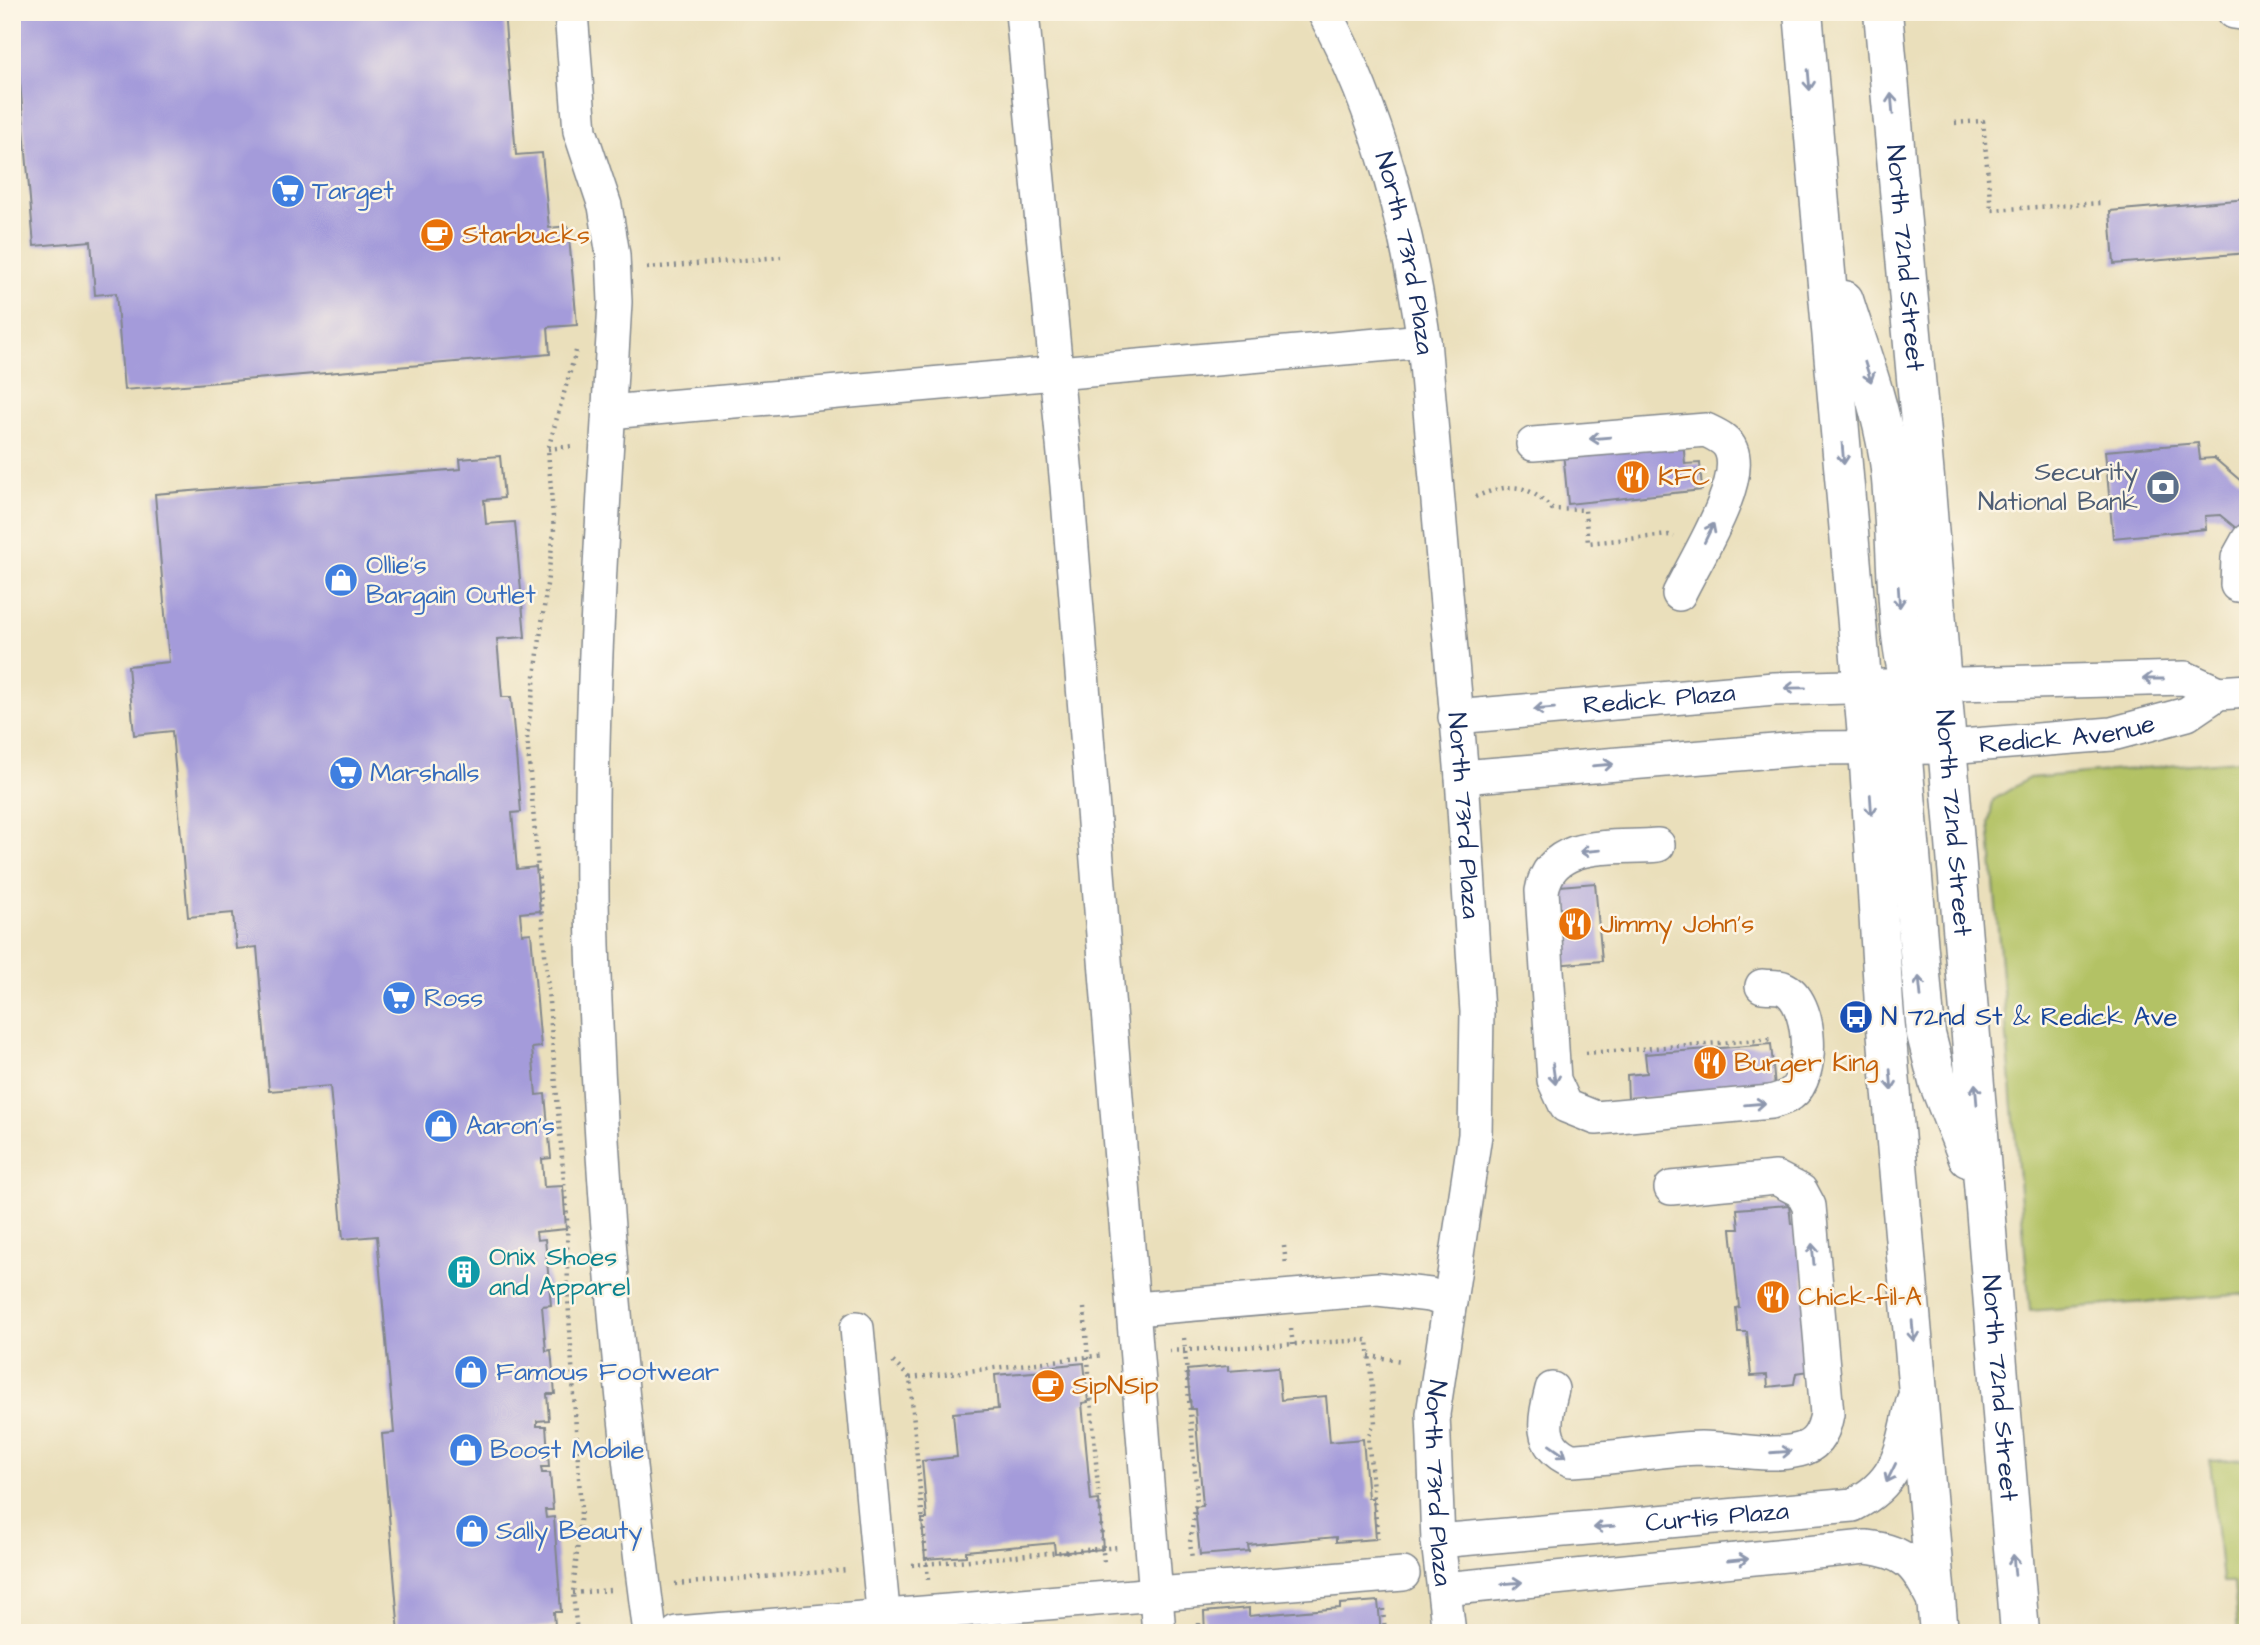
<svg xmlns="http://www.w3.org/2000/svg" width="2260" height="1645" viewBox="0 0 2260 1645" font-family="'Architects Daughter',sans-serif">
	<rect width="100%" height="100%" fill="#fcf5e5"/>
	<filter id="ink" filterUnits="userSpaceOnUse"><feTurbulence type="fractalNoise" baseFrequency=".0143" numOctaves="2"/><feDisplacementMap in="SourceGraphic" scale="14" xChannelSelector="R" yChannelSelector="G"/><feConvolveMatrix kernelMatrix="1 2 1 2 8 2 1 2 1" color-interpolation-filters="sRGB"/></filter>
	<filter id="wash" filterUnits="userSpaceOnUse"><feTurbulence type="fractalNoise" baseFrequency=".00686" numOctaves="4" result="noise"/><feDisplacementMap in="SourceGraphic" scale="28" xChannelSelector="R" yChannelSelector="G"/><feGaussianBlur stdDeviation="1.57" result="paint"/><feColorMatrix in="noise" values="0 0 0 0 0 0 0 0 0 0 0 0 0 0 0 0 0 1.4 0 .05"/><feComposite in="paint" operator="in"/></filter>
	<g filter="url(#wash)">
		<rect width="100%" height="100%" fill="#eadfbb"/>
		<g fill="#b3c265" stroke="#677862" stroke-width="2">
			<polygon points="2248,759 2248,1294 2030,1311 1989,823 1993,800 2029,778"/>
			<polygon points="2248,1459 2248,1633 2238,1633 2234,1582 2222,1582 2210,1461"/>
		</g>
		<g id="blocks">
			<g fill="#a49bda">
				<polygon points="14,12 504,12 516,155 542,153 549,228 568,226 577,325 548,327 550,354 124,390 116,293 95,295 91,241 34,246"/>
				<polygon points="2248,199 2248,253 2114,264 2110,211"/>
				<polygon points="1683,440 1685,464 1700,463 1702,490 1568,504 1563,452"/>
				<polygon points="2198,443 2200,459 2214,458 2248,487 2248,538 2220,515 2205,516 2206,529 2113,538 2105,451"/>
				<polygon points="500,456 504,498 484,500 486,524 515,522 525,637 497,639 502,697 511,697 521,812 512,813 517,869 536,867 540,911 520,913 522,934 531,933 541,1047 532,1048 536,1095 545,1094 551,1158 542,1159 544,1187 563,1186 566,1229 536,1232 537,1240 545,1239 551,1305 542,1306 546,1351 551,1350 555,1394 547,1394 549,1420 537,1421 537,1426 546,1426 549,1467 541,1467 542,1473 550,1473 553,1510 545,1510 546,1518 554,1517 561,1612 554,1612 555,1626 469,1633 399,1633 382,1434 394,1433 377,1236 343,1239 330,1086 269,1091 257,947 236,949 233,913 188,917 172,731 134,735 128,666 169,662 155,494 461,469 460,459"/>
				<polygon points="1595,883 1602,961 1554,965 1548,887"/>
				<polygon points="1771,1044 1775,1088 1628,1100 1627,1075 1647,1073 1645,1054"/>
				<polygon points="1789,1205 1791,1224 1800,1223 1810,1371 1796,1373 1794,1384 1768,1387 1767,1375 1751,1376 1747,1332 1738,1332 1736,1308 1739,1307 1731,1229 1739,1229 1737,1209"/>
				<polygon points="1084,1363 1088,1402 1082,1403 1091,1501 1099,1500 1103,1549 1055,1553 1054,1543 966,1551 966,1556 925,1559 922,1519 927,1519 922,1461 957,1457 953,1413 998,1409 995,1375 1045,1371 1044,1367"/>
				<polygon points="1228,1366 1228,1371 1278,1367 1281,1400 1326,1396 1330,1442 1363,1439 1368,1498 1373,1498 1376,1539 1336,1542 1336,1537 1248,1545 1249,1551 1200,1555 1195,1507 1203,1506 1195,1409 1191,1409 1187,1370"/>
				<polygon points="1378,1601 1381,1633 1205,1633 1204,1612 1249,1608 1249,1616 1340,1608 1340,1604"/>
			</g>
		</g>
	</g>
	<g filter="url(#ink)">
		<use href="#blocks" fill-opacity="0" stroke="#82878c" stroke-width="2"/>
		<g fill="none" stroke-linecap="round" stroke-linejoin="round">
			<g stroke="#82878c" stroke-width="36">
				<g id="minor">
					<path d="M571 12 580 131 605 206 613 255 615 302C603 516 587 730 593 945 600 1175 620 1404 650 1633"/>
					<polyline points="1022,12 1067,486 1159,1633"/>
					<path id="s1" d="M1324 12C1380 115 1407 226 1424 341L1462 777 1477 1012 1475 1135 1433 1414 1438 1541 1449 1633"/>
					<polyline points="2234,12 2248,14"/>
					<polyline points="609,412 1424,341"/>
					<path d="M1533 444 1706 430C1716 435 1727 439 1731 450 1745 483 1694 562 1679 594"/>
					<polyline points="2237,585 2238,558 2248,540"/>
					<path id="s2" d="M1455 717 1774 689 2185 678 2218 693"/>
					<path id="s3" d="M1462 777 1810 748 1948 747 2112 734 2187 714 2218 693 2248 691"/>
					<path d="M1658 845C1615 849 1551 838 1542 891L1554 1080 1566 1106 1596 1118 1771 1102C1777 1100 1786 1098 1791 1094 1815 1077 1813 1000 1783 988 1778 986 1768 987 1762 986"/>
					<polyline points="1135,1309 1378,1289 1430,1295 1450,1302"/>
					<polyline points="857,1328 885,1633"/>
					<path d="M1552 1389C1544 1420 1538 1446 1571 1460 1614 1459 1658 1449 1701 1448 1734 1448 1766 1458 1799 1450 1817 1446 1824 1431 1827 1414L1809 1206 1801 1191 1776 1178 1671 1188"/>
					<path id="s4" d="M1438 1541 1853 1505C1900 1482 1902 1448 1913 1401"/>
					<path d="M1444 1589 1866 1547C1910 1552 1917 1568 1936 1605"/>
					<polyline points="677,1633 1403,1574"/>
				</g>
			</g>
			<g stroke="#82878c" stroke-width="41">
				<g id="major">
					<polyline points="1803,12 1868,748 1884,1005 1939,1633"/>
					<path id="s5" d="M1883 12 1926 489 2020 1633"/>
					<path d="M1844 300C1860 351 1879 400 1888 454 1900 530 1889 644 1920 713 1926 726 1936 736 1947 746"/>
					<polyline points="1863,688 1885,706 1902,747 1926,1034 1938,1082 1968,1158"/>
				</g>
			</g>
			<g stroke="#82878c" stroke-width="4.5" stroke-dasharray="2 5" stroke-linecap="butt">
				<polyline points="1955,123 1983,121 1991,210 2101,203"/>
				<polyline points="647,268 781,257"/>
				<polyline points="576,351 548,449 554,531 527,737 567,1218 568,1298 581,1511 573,1593 577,1633"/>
				<polyline points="548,449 573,446"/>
				<path d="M1475 497C1509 483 1526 482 1552 509L1585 510 1588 543 1669 535 1674 537"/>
				<polyline points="1586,1053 1773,1039"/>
				<polyline points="1284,1246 1286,1265"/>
				<polyline points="1084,1308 1104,1565"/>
				<polyline points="1291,1329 1293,1346"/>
				<polyline points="1184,1338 1197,1497 1190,1542 1192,1559"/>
				<polyline points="1169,1351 1368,1340 1375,1423 1368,1436 1378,1542"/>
				<polyline points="1369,1356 1402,1361"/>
				<polyline points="893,1362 910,1378 928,1580"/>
				<polyline points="910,1378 1104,1355"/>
				<polyline points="912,1565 1120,1547"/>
				<polyline points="675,1584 848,1570"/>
				<polyline points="573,1593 611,1590"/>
				<polyline points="1383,1609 1385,1633"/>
				<polyline points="1199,1623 1199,1633"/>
			</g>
			<use href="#minor" stroke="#fff" stroke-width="33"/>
			<use href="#major" stroke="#fff" stroke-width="38"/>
		</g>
		<defs><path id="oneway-shaft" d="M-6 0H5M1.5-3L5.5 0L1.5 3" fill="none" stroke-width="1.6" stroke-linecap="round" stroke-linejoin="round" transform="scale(1.75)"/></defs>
		<g stroke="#8d97ae">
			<use href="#oneway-shaft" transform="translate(1809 80) rotate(85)"/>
			<use href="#oneway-shaft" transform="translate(1892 104) rotate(-95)"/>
			<use href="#oneway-shaft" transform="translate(1868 372) rotate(72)"/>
			<use href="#oneway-shaft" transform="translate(1600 438) rotate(175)"/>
			<use href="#oneway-shaft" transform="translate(1843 454) rotate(85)"/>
			<use href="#oneway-shaft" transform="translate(1709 533) rotate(-64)"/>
			<use href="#oneway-shaft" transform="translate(1899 597) rotate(86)"/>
			<use href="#oneway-shaft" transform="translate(2153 679) rotate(180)"/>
			<use href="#oneway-shaft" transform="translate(1795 688) rotate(179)"/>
			<use href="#oneway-shaft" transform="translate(1544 709) rotate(175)"/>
			<use href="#oneway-shaft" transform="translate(1603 765) rotate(-5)"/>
			<use href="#oneway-shaft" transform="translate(1871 805) rotate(86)"/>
			<use href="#oneway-shaft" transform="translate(1590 851) rotate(175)"/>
			<use href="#oneway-shaft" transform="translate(1920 987) rotate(-96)"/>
			<use href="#oneway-shaft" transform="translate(1554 1074) rotate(82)"/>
			<use href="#oneway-shaft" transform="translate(1891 1080) rotate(85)"/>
			<use href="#oneway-shaft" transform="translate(1976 1094) rotate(-95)"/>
			<use href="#oneway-shaft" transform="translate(1755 1104) rotate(-5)"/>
			<use href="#oneway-shaft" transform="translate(1813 1254) rotate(-95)"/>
			<use href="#oneway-shaft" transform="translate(1913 1331) rotate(85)"/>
			<use href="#oneway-shaft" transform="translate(1558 1451) rotate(35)"/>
			<use href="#oneway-shaft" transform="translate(1781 1452) rotate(-4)"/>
			<use href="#oneway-shaft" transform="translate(1891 1473) rotate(116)"/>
			<use href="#oneway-shaft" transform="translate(1604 1527) rotate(175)"/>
			<use href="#oneway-shaft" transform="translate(1738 1560) rotate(-6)"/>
			<use href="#oneway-shaft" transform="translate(2014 1565) rotate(-95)"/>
			<use href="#oneway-shaft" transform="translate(1512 1583) rotate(-5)"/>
		</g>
	</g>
	<defs>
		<g id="supermarket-disc" transform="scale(1.75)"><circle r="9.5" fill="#3f7fe0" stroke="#fcf5e5"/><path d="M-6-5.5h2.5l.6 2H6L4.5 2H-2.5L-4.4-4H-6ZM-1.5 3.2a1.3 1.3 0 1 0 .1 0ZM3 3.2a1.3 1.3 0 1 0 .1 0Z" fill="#fff"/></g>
		<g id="cafe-disc" transform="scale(1.75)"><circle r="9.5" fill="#e8710a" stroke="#fcf5e5"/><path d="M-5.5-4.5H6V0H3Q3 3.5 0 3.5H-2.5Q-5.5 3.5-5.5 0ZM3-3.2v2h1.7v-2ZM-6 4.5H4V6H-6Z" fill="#fff"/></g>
		<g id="restaurant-disc" transform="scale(1.75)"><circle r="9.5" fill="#e8710a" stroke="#fcf5e5"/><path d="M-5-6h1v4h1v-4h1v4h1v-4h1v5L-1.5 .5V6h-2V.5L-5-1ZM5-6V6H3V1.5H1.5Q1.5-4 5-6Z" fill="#fff"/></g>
		<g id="bank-disc" transform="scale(1.75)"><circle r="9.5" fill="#5c6f8a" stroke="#fcf5e5"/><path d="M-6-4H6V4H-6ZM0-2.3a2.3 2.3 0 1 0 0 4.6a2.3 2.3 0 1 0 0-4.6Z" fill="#fff"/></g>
		<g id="shop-disc" transform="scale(1.75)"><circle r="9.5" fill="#3f7fe0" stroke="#fcf5e5"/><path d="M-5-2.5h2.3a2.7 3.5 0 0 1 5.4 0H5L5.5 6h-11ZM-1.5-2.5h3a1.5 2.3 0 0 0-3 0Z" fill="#fff"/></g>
		<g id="bus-disc" transform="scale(1.75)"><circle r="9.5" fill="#1a4fb4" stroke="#fcf5e5"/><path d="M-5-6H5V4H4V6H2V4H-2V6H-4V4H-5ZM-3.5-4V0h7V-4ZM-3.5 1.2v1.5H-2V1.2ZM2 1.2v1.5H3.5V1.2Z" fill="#fff"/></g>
		<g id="building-disc" transform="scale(1.75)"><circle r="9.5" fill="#0f9aa8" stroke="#fcf5e5"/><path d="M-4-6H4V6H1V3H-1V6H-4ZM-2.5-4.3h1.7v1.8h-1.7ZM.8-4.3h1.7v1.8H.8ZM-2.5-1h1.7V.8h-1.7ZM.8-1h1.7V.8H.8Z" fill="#fff"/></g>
	</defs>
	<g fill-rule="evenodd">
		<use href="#supermarket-disc" x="288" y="191"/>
		<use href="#cafe-disc" x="437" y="235"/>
		<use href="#restaurant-disc" x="1633" y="477"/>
		<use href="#bank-disc" x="2163" y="487"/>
		<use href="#shop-disc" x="341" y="580"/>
		<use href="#supermarket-disc" x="346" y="773"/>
		<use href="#restaurant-disc" x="1575" y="924"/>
		<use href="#supermarket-disc" x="399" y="998"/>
		<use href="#bus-disc" x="1856" y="1017"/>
		<use href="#restaurant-disc" x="1710" y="1063"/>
		<use href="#shop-disc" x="441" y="1126"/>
		<use href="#building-disc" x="464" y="1272"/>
		<use href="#restaurant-disc" x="1773" y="1297"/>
		<use href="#shop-disc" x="471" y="1372"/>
		<use href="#cafe-disc" x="1048" y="1386"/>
		<use href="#shop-disc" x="466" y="1450"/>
		<use href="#shop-disc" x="472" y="1531"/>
	</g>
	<g text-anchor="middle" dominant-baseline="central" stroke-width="5" stroke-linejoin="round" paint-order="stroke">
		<g font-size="26" fill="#366cbe" stroke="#fcf5e5" text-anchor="start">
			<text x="312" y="191">Target</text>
			<text x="366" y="565">Ollie's<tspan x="366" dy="30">Bargain Outlet</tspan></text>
			<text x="370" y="773">Marshalls</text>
			<text x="424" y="998">Ross</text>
			<text x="466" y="1126">Aaron's</text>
			<text x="496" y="1372">Famous Footwear</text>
			<text x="490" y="1450">Boost Mobile</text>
			<text x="496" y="1531">Sally Beauty</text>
		</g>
		<g font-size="26" fill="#c56008" stroke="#fcf5e5" text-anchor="start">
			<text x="462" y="235">Starbucks</text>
			<text x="1658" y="477">KFC</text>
			<text x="1600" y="924">Jimmy John's</text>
			<text x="1734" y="1063">Burger King</text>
			<text x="1798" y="1297">Chick-fil-A</text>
			<text x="1072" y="1386">SipNSip</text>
		</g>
		<g font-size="26" fill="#1b2f5e" stroke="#fcf5e5">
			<text stroke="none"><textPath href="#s1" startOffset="256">North 73rd Plaza</textPath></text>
			<text stroke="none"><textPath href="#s5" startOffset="247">North 72nd Street</textPath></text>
			<text stroke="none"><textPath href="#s2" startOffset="205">Redick Plaza</textPath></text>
			<text stroke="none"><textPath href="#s3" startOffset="607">Redick Avenue</textPath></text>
			<text stroke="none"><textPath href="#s1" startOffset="822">North 73rd Plaza</textPath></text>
			<text stroke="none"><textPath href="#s5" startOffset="814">North 72nd Street</textPath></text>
			<text stroke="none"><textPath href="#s5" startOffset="1381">North 72nd Street</textPath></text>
			<text stroke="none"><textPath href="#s1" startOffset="1493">North 73rd Plaza</textPath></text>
			<text stroke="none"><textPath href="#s4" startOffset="280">Curtis Plaza</textPath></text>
		</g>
		<g font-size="26" fill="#4e5e75" stroke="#fcf5e5" text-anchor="end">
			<text x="2138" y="472">Security<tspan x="2138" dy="30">National Bank</tspan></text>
		</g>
		<g font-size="26" fill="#164399" stroke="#fcf5e5" text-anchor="start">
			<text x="1881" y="1017">N 72nd St &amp; Redick Ave</text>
		</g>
		<g font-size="26" fill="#0d838f" stroke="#fcf5e5" text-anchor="start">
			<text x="489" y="1257">Onix Shoes<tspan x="489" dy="30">and Apparel</tspan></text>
		</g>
	</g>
	<rect width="2260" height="1645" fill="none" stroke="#fcf5e5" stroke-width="42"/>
</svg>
